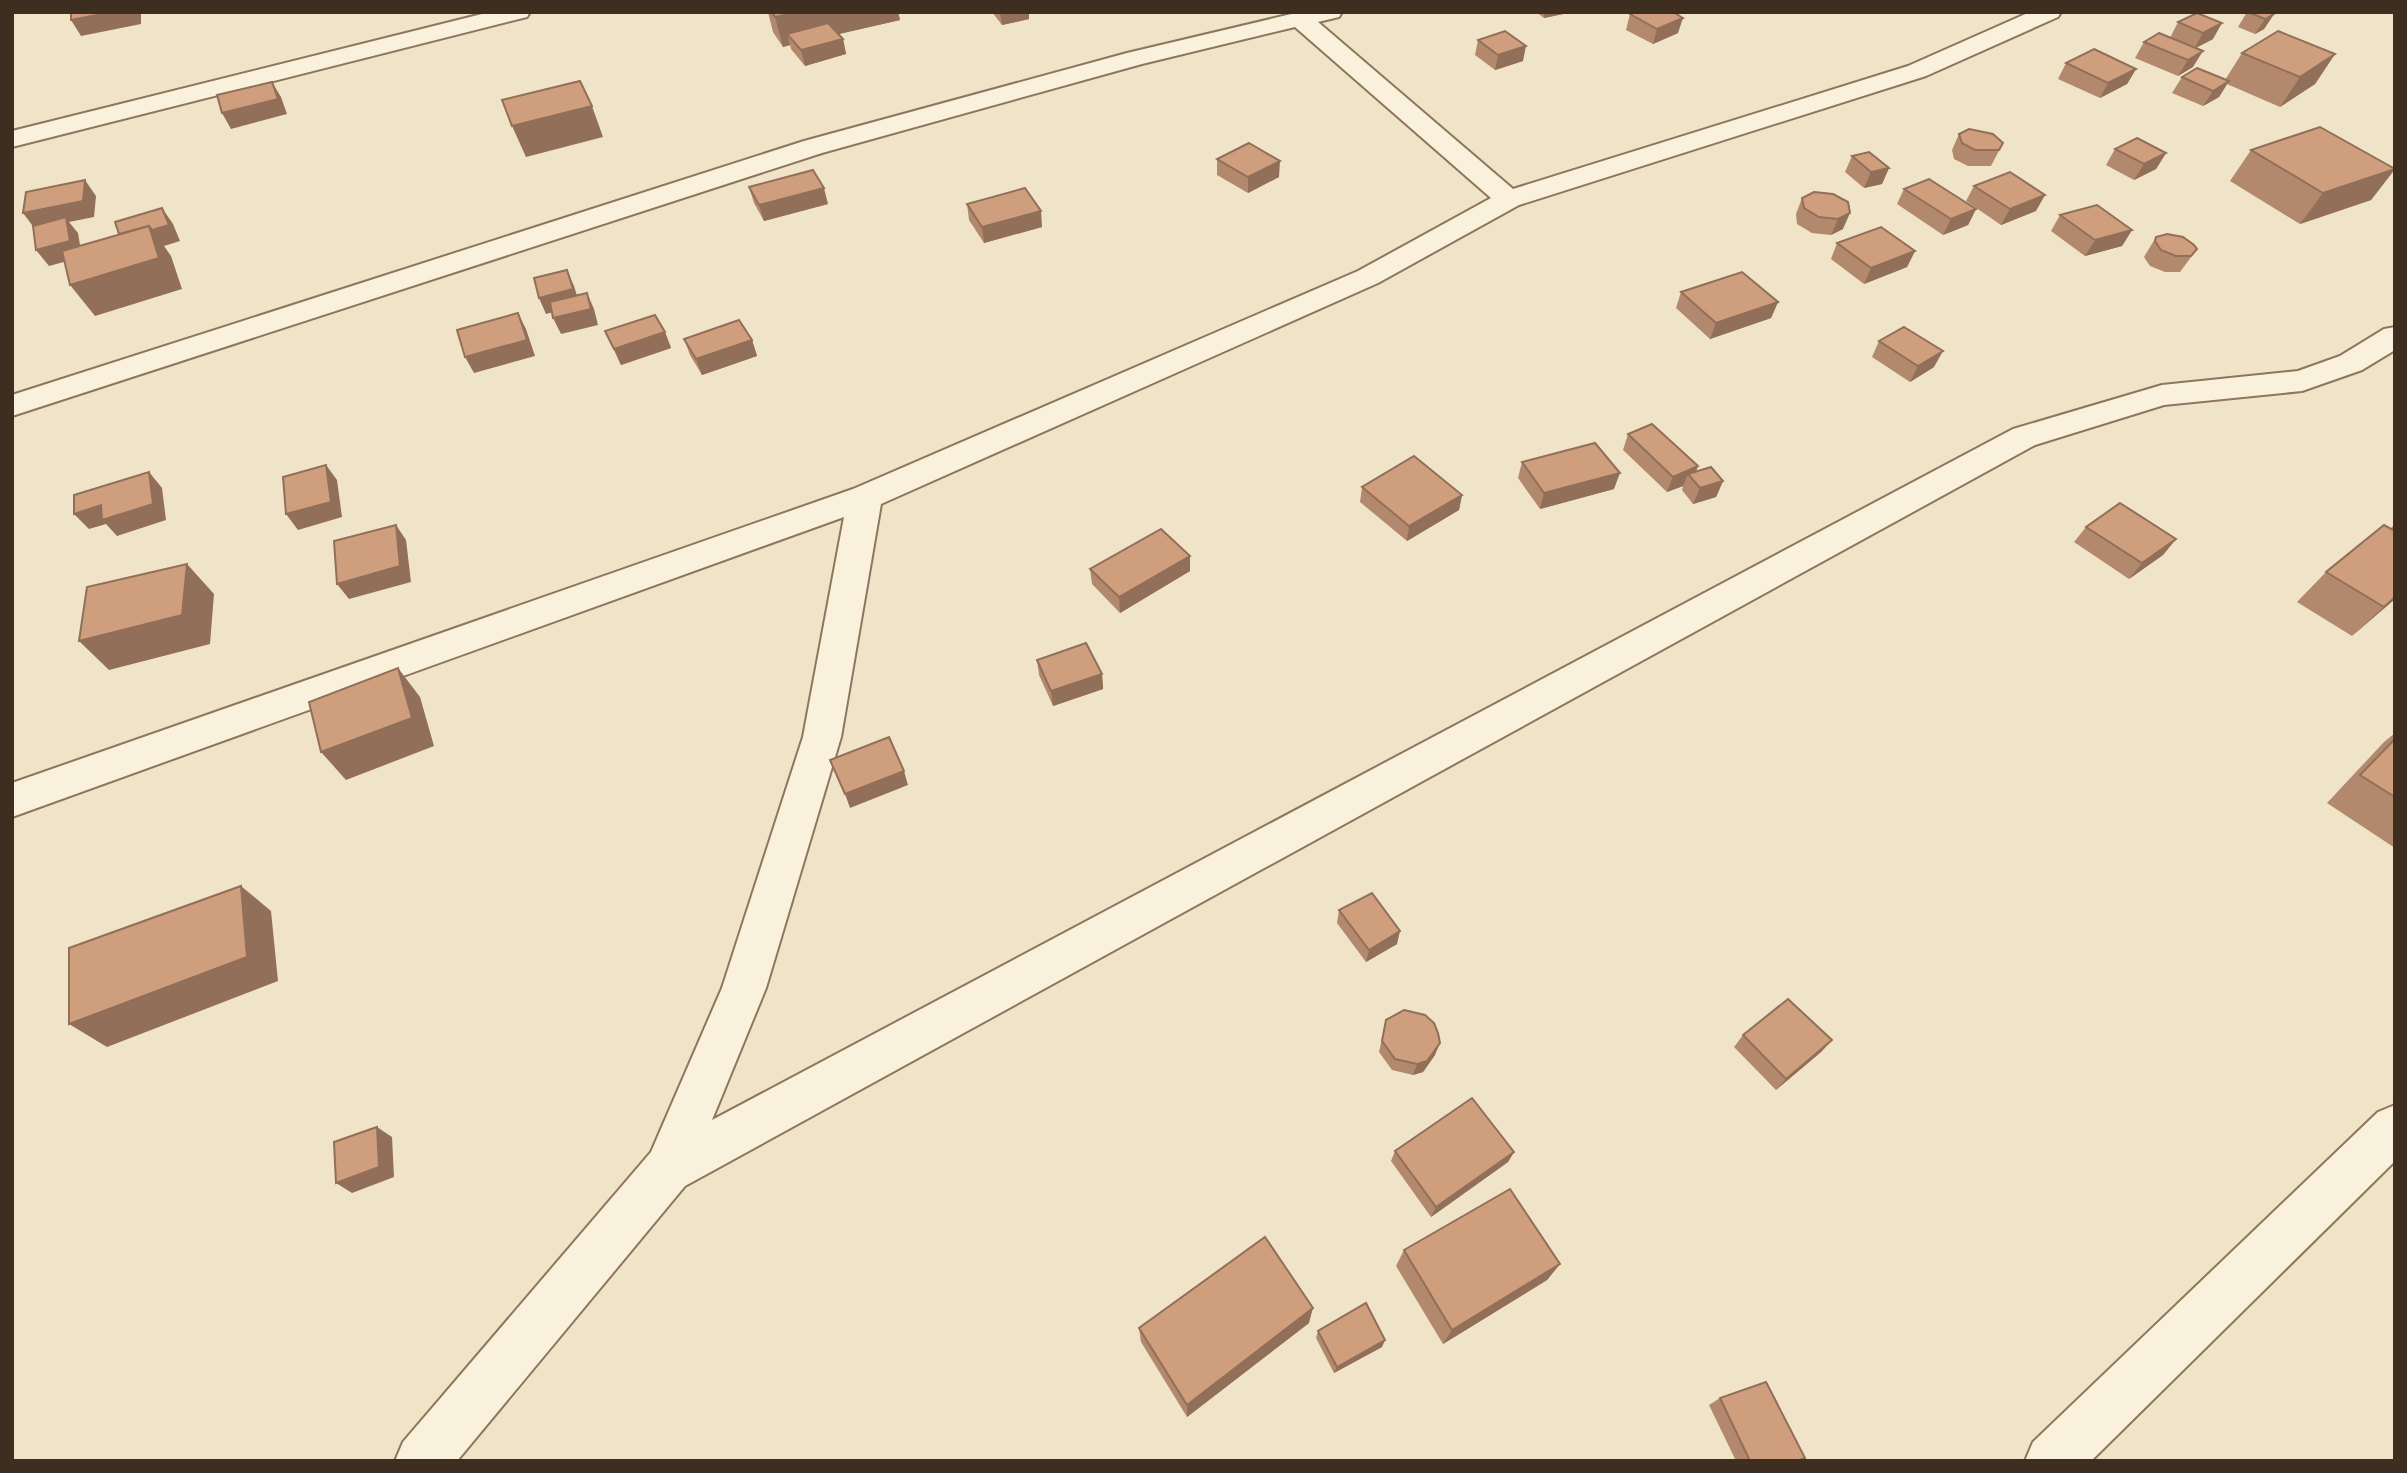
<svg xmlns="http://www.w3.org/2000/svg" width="2407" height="1473" viewBox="0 0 2407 1473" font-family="'Noto Serif',serif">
	<rect width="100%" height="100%" fill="#f0e4c8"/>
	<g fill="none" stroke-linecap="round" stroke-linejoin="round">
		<g stroke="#8d765c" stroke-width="4">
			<g id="street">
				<polygon points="490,12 530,12 527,17 12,147 12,131"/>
				<polygon points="1300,12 1342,12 1339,17 1318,22 1513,189 1908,66 2030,12 2061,12 2058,17 1926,76 1519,205 1378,283 881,504 841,737 766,988 712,1120 2013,429 2162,385 2298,371 2340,356 2384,329 2395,327 2395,350 2362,370 2302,391 2164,405 2035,445 685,1186 457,1461 395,1461 403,1442 651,1152 722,988 803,737 844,517 12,817 12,783 853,489 1358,271 1491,198 1295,27 1142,64 822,153 12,416 12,395 804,141 1127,53"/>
				<polygon points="2395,1105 2395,1161 2091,1461 2025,1461 2033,1442 2378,1112"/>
			</g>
		</g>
		<use href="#street" fill="#faf1dc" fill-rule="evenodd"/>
	</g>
	<g fill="#b2896c">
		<polygon points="768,12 898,12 900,20 838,34 843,39 846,54 805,66 791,49 790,45 783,47 773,32"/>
		<polygon points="992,12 1029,12 1029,19 1002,25"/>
		<polygon points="1536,12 1573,12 1544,18"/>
		<polygon points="2247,12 2274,14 2264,29 2255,34 2238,27"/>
		<polygon points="2197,13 2213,39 2195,48 2193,67 2178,76 2135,58 2144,42 2170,38 2178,22"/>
		<polygon points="1630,14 1678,33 1653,44 1626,30"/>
		<polygon points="1478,40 1523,61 1495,70 1475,55"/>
		<polygon points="2242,53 2335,54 2315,84 2280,107 2227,84 2219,97 2203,106 2172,93 2182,77 2225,80"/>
		<polygon points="2066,63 2136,69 2127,84 2100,98 2058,79"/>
		<polygon points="1959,134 2003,143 1991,166 1968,166 1954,159 1952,150"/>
		<polygon points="2115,149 2166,153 2156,169 2134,180 2106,165"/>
		<polygon points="2251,150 2395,169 2371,200 2300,224 2230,181"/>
		<polygon points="1852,156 1889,168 1882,184 1864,188 1845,172"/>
		<polygon points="1217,159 1279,177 1248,193 1217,175"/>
		<polygon points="1974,186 2036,211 2001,225 1966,201"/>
		<polygon points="749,187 828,204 764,221 754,203"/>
		<polygon points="1904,189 1976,209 1968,225 1943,235 1897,204"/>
		<polygon points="1833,194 1843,229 1831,235 1812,233 1797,224 1796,214 1802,198"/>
		<polygon points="967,204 1042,227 984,243 969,220"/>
		<polygon points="2060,215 2132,230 2122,246 2085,256 2051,231"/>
		<polygon points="2156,237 2197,249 2180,272 2165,272 2150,266 2144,257"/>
		<polygon points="1837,243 1915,251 1907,267 1864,284 1831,259"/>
		<polygon points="1681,292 1778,302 1771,318 1710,339 1676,308"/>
		<polygon points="605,331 665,332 671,348 621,365"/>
		<polygon points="684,339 752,340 757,356 702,375 690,355"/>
		<polygon points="1879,341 1934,367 1910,382 1872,357"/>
		<polygon points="1628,434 1698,466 1696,471 1723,481 1716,497 1693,504 1682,490 1683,486 1667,492 1623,450"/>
		<polygon points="1522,462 1614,489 1540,509 1518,478"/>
		<polygon points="1362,487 1462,495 1459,510 1407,541 1360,502"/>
		<polygon points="2395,524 2395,599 2352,636 2297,602 2326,572 2390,529"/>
		<polygon points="2086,527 2176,539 2163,555 2129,579 2074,542"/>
		<polygon points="1090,569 1190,571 1120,613 1092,584"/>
		<polygon points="1037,660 1102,674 1103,689 1053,706 1039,675"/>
		<polygon points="2395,733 2395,848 2327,803 2384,742"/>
		<polygon points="1339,910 1397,944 1366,962 1337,923"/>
		<polygon points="1386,1020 1435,1055 1423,1072 1413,1075 1392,1070 1379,1052"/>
		<polygon points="1743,1035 1832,1040 1821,1052 1776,1090 1734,1047"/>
		<polygon points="1395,1151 1514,1152 1508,1162 1431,1217 1391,1161"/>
		<polygon points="1404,1250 1560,1264 1547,1280 1443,1344 1396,1266"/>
		<polygon points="1309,1323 1187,1417 1141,1342 1139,1328"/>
		<polygon points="1318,1331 1382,1347 1334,1373 1316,1338"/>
		<polygon points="1720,1398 1797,1461 1736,1461 1709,1405"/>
	</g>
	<g fill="#916f58">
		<polygon points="112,12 141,12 141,24 81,36 71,20"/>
		<polygon points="798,12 898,12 900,20 796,44 787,34 790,45 783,47 775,17"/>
		<polygon points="1000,12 1029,12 1029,19 1002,25"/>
		<polygon points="1545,12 1573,12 1544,18"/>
		<polygon points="2274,14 2264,29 2255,34 2265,19"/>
		<polygon points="1683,18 1678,33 1653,44 1657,29"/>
		<polygon points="2222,23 2213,39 2194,49 2203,33"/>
		<polygon points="843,39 846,54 805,66 801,50"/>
		<polygon points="1526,46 1523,61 1495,70 1498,55"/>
		<polygon points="2203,51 2193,67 2178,76 2188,60"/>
		<polygon points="2335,54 2315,84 2280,107 2300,77"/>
		<polygon points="2136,69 2127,84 2100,98 2108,83"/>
		<polygon points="2229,81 2219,97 2203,106 2213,91"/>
		<polygon points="272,82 281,97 287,114 231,129 222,113"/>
		<polygon points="592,106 603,137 526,157 512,126"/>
		<polygon points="2166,153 2156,169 2134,180 2144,164"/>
		<polygon points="1280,161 1279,177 1248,193 1248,177"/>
		<polygon points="1889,168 1882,184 1864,188 1871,172"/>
		<polygon points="2395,169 2371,200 2300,224 2323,193"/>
		<polygon points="85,180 96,196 94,217 69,222 78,233 82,257 49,266 36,250 35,229 23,213"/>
		<polygon points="824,188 828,204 764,221 759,205"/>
		<polygon points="2045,195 2036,211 2001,225 2010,209"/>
		<polygon points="162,208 173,224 180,241 164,246 171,256 182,289 95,316 70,285"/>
		<polygon points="1976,209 1968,225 1943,235 1951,219"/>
		<polygon points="1041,211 1042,227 984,243 982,227"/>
		<polygon points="1850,213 1843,229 1831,235 1838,219"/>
		<polygon points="2132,230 2122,246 2085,256 2095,240"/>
		<polygon points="1915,251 1907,267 1864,284 1871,268"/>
		<polygon points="567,270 574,286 580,305 546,314 539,298"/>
		<polygon points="587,293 594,309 598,325 561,334 553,318"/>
		<polygon points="1778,302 1771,318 1710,339 1716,323"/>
		<polygon points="518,313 526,329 535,356 474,373 465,357"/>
		<polygon points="665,332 671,348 621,365 614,349"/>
		<polygon points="752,340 757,356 702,375 696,359"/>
		<polygon points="1943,351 1934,367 1910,382 1918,366"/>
		<polygon points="326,465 337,480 342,517 298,530 286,514"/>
		<polygon points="1698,466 1693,480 1688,474 1683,486 1667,492 1673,477"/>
		<polygon points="149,472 162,488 166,520 117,536 106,524 89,529 74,514"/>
		<polygon points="1620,473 1614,489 1540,509 1544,493"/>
		<polygon points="1723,481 1716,497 1693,504 1700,488"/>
		<polygon points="1462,495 1459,510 1407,541 1409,526"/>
		<polygon points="396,525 406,540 411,582 349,599 337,584"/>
		<polygon points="2176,539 2163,555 2129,579 2142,563"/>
		<polygon points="1190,556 1190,571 1120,613 1119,597"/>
		<polygon points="187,564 214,594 210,644 109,670 79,641"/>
		<polygon points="2395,597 2395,599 2352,636 2384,607"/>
		<polygon points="398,668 420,697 434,746 346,780 321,752"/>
		<polygon points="1102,674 1103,689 1053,706 1051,691"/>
		<polygon points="904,771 908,785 850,808 845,794"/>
		<polygon points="241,886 271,911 278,981 107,1047 69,1024"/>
		<polygon points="1400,931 1397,944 1366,962 1369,950"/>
		<polygon points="1832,1040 1821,1052 1776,1090 1786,1079"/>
		<polygon points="1440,1043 1435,1055 1423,1072 1413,1075 1417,1064"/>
		<polygon points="377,1127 392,1137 394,1177 352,1193 336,1183"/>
		<polygon points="1514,1152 1508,1162 1431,1217 1436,1207"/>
		<polygon points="1560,1264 1547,1280 1443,1344 1452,1330"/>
		<polygon points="1313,1308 1309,1323 1187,1417 1187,1405"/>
		<polygon points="1385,1340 1382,1347 1334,1373 1337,1367"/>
	</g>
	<g fill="#cf9f7d" stroke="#916f58" stroke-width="2">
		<polygon points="71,12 112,12 71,20"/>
		<polygon points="772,12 798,12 775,17"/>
		<polygon points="1635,12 1673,12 1683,18 1657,29 1630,14"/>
		<polygon points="2248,12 2269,12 2274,14 2265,19"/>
		<polygon points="2197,13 2222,23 2203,33 2178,22"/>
		<polygon points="828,23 843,39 801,50 787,34"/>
		<polygon points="1505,31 1526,46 1498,55 1478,40"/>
		<polygon points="2278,31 2335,54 2300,77 2242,53"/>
		<polygon points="2159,33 2203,51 2188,60 2144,42"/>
		<polygon points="2094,49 2136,69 2108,83 2066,63"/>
		<polygon points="2197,68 2229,81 2213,91 2182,77"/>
		<polygon points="580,81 592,106 512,126 502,100"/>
		<polygon points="272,82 278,99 222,113 217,95"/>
		<polygon points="2320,127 2395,169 2323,193 2251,150"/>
		<polygon points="1969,129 1993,134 2003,143 1999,150 1975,150 1962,143 1959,134"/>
		<polygon points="2137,138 2166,153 2144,164 2115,149"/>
		<polygon points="1249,143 1280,161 1248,177 1217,159"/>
		<polygon points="1869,152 1889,168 1871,172 1852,156"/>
		<polygon points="813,170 824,188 759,205 749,187"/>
		<polygon points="2010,172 2045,195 2010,209 1974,186"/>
		<polygon points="1929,179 1976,209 1951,219 1904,189"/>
		<polygon points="85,180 83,201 23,213 26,192"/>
		<polygon points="1025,188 1041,211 982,227 967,204"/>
		<polygon points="1814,192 1833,194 1848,202 1850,213 1838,219 1819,217 1804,208 1802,198"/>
		<polygon points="2097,205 2132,230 2095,240 2060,215"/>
		<polygon points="162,208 169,225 152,230 149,226 119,234 115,222"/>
		<polygon points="66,217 70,241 36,250 33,226"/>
		<polygon points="149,226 159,258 70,285 62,251"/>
		<polygon points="1881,227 1915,251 1871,268 1837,243"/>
		<polygon points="2167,234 2183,237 2194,245 2197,249 2191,256 2176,256 2161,250 2155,241 2156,237"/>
		<polygon points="567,270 573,289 539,298 534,278"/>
		<polygon points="1742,272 1778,302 1716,323 1681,292"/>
		<polygon points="587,293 591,309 553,318 550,302"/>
		<polygon points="518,313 527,340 465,357 457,330"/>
		<polygon points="655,315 665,332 614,349 605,331"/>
		<polygon points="739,320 752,340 696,359 684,339"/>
		<polygon points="1904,327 1943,351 1918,366 1879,341"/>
		<polygon points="1652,424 1698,466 1673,477 1628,434"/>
		<polygon points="1595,443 1620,473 1544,493 1522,462"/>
		<polygon points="1414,456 1462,495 1409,526 1362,487"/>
		<polygon points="326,465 331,502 286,514 283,477"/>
		<polygon points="1711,467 1723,481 1700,488 1688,474"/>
		<polygon points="149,472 153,504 102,520 101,505 74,514 74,495"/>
		<polygon points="2120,503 2176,539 2142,563 2086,527"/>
		<polygon points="396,525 400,566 337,584 334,541"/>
		<polygon points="2384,525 2395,531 2395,597 2384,607 2326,572"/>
		<polygon points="1161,529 1190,556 1119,597 1090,569"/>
		<polygon points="187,564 182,615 79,641 87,587"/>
		<polygon points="1086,643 1102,674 1051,691 1037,660"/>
		<polygon points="398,668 412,718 321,752 309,702"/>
		<polygon points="889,737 904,771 845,794 830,760"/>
		<polygon points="2395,739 2395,797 2360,775"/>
		<polygon points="241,886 247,957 69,1024 69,948"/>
		<polygon points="1372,893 1400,931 1369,950 1339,910"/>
		<polygon points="1788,999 1832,1040 1786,1079 1743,1035"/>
		<polygon points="1404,1010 1425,1015 1434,1023 1438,1033 1440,1043 1427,1061 1417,1064 1395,1059 1382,1041 1386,1020"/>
		<polygon points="1472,1098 1514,1152 1436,1207 1395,1151"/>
		<polygon points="377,1127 379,1167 336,1183 334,1142"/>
		<polygon points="1510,1189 1560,1264 1452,1330 1404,1250"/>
		<polygon points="1265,1237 1313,1308 1187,1405 1139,1328"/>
		<polygon points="1366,1303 1385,1340 1337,1367 1318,1331"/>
		<polygon points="1766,1382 1805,1458 1797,1461 1750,1461 1720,1398"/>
	</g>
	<rect width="2407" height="1473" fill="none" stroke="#3d2e20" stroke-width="28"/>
</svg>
